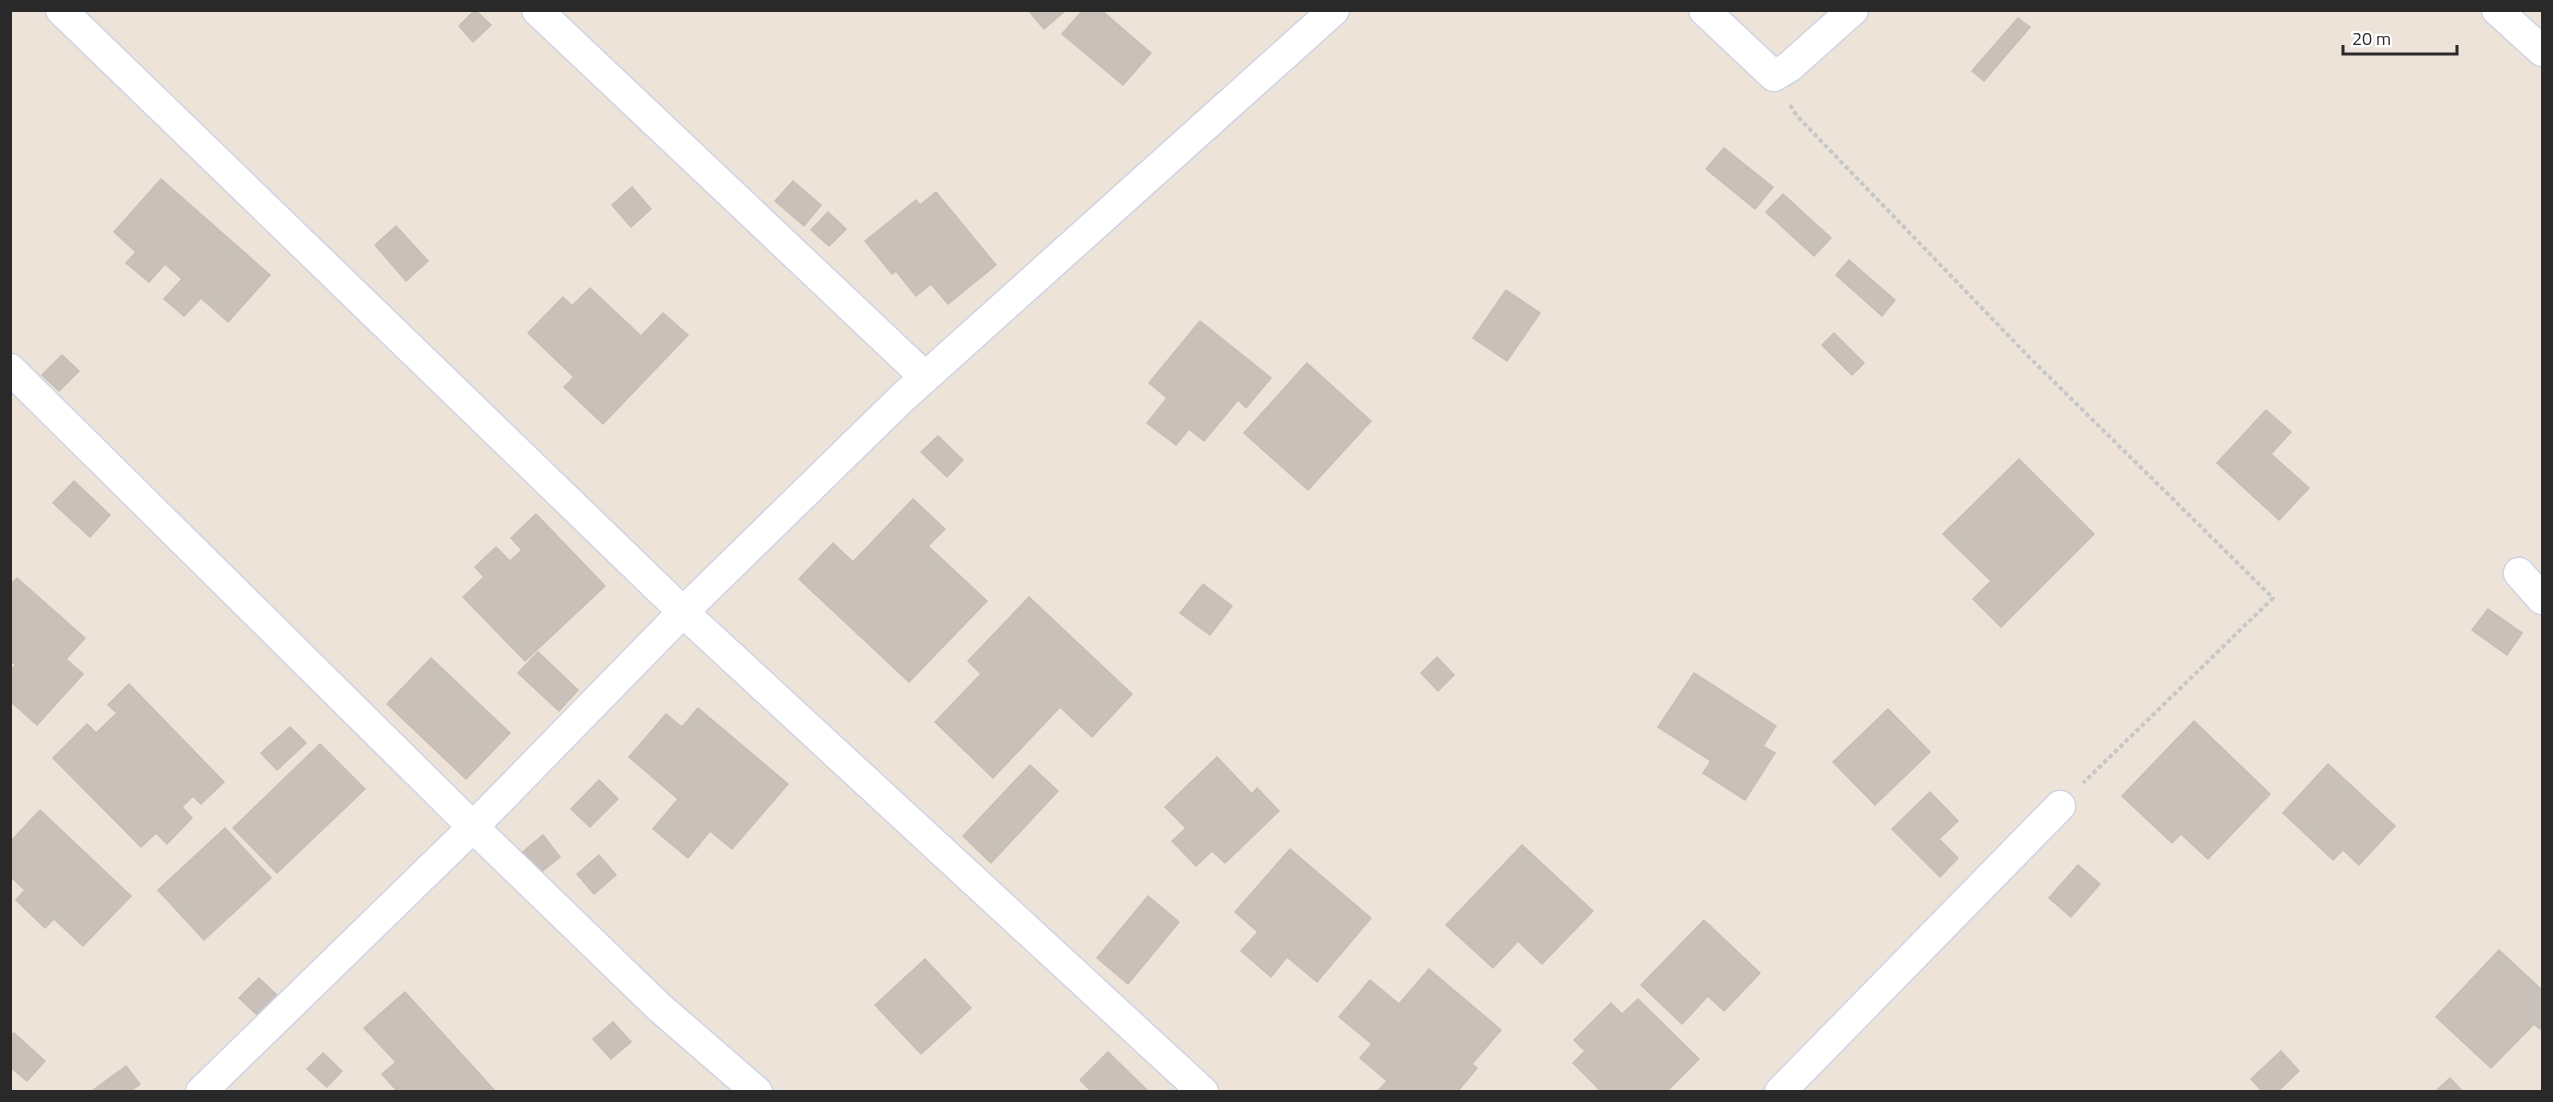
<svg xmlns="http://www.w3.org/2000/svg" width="2553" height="1102" viewBox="0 0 2553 1102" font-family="'Titillium Web',sans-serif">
	<rect width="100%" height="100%" fill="#ede3d9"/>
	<g fill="#c8c0b9" stroke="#c8bfb3" stroke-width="1.5">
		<polygon points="475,10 491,25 473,42 459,26"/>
		<polygon points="1028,10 1066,10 1044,29"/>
		<polygon points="1083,10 1101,10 1151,53 1123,85 1062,34"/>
		<polygon points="2018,18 2030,27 1984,81 1972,71"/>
		<polygon points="1724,148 1773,187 1755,209 1706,169"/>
		<polygon points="161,179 270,275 228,322 201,298 184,316 164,299 182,279 165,264 149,282 126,263 136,252 114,232"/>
		<polygon points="793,181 821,205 804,226 775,201"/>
		<polygon points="632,187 651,209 631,227 612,205"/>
		<polygon points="936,192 996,265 948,304 931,284 916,296 896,271 892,274 865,241 916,200 920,205"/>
		<polygon points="1783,194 1831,238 1814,256 1766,212"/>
		<polygon points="828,212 846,229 829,246 811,230"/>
		<polygon points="396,226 428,261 406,281 375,245"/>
		<polygon points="1849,260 1895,300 1882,316 1836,275"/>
		<polygon points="590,288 641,336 663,313 688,335 603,424 564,387 574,377 528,333 563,297 572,306"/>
		<polygon points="1506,290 1540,313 1507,361 1473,338"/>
		<polygon points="1200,321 1271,378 1246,408 1238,400 1204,441 1189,429 1176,445 1147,423 1167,398 1149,383"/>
		<polygon points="1834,333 1864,363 1852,375 1822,345"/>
		<polygon points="62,355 79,371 59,391 42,375"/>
		<polygon points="1307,363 1371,421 1308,490 1244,433"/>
		<polygon points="2266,410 2291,432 2271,454 2309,488 2279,520 2217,463"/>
		<polygon points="938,436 963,460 947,477 921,452"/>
		<polygon points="2019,459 2094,534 2001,627 1973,599 1991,581 1943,534"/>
		<polygon points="74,481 110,515 90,537 53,503"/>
		<polygon points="913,499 945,529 928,546 987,601 909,682 799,579 833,543 853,562"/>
		<polygon points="536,514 605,586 525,661 463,597 484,577 475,567 496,547 510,561 522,550 511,538"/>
		<polygon points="17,578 85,638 66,659 83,674 37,725 10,701 10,670 16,665 10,661 10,585"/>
		<polygon points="1203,584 1232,606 1210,635 1180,613"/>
		<polygon points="1029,597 1132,694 1092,737 1060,707 993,778 935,722 981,674 968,661"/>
		<polygon points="2488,609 2522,633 2507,655 2472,630"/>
		<polygon points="538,652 578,690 559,711 518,673"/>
		<polygon points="1437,657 1454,675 1438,691 1421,673"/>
		<polygon points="431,658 510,733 466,779 387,704"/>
		<polygon points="1694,673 1776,726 1763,746 1775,753 1745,800 1703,773 1711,761 1658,727"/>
		<polygon points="129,684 224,782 201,804 193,796 182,807 192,818 167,844 156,833 141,847 53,758 87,724 96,733 117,713 108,705"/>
		<polygon points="698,708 788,784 732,849 710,831 688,858 653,829 678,799 629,757 666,714 682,727"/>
		<polygon points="1888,709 1930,752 1875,805 1833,762"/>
		<polygon points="2194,721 2270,794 2208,859 2181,834 2172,843 2122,796"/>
		<polygon points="290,727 306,743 277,770 261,753"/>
		<polygon points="320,744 365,789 277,873 233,828"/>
		<polygon points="1217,757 1252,794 1257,788 1279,811 1225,863 1212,851 1196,866 1172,841 1186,828 1165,807"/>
		<polygon points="2328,764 2395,826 2359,865 2343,850 2333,860 2283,813"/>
		<polygon points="1030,765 1058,791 991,863 963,836"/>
		<polygon points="599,780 618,799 590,827 571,809"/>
		<polygon points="1930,792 1958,821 1939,839 1958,858 1940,877 1892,829"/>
		<polygon points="40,810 131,896 83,946 54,919 45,928 16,900 25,890 10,876 10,842"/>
		<polygon points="225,828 271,878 204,940 158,890"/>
		<polygon points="543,835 560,857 536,876 519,855"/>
		<polygon points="1522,845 1593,911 1542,964 1518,941 1493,968 1446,925"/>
		<polygon points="1290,849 1371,918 1317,982 1287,957 1271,977 1241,951 1258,932 1235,912"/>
		<polygon points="599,855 616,875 594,894 577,874"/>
		<polygon points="2078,865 2100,884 2071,917 2049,898"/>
		<polygon points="1148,896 1179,922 1128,984 1097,958"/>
		<polygon points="1704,920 1760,973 1724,1011 1708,996 1682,1024 1641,985"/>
		<polygon points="2499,950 2542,990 2542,1027 2540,1029 2534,1024 2491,1068 2436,1017"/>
		<polygon points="925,959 971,1008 921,1054 875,1005"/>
		<polygon points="1429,969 1501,1030 1472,1064 1477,1068 1457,1092 1377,1092 1387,1081 1360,1058 1372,1044 1339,1017 1370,980 1399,1004"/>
		<polygon points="259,978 283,1001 264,1021 239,998"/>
		<polygon points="405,992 496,1092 398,1092 382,1074 396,1062 364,1028"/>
		<polygon points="1638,999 1699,1059 1666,1092 1602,1092 1573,1063 1585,1051 1574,1040 1611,1003 1622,1014"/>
		<polygon points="613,1022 631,1042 611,1059 593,1039"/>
		<polygon points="14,1033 45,1061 27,1081 10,1067 10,1037"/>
		<polygon points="2281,1051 2299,1071 2277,1092 2263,1092 2251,1079"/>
		<polygon points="1108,1052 1149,1092 1092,1092 1080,1080"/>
		<polygon points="323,1053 342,1071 327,1087 307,1069"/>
		<polygon points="126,1066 140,1084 129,1092 92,1091"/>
		<polygon points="2450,1078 2463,1092 2435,1092"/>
	</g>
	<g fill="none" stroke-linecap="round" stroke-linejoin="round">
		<g stroke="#ced4e3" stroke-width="33">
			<g id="street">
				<polyline points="61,10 683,612 1203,1092"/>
				<polyline points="537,10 925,377"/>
				<polyline points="1704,10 1774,76 1789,67 1853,10"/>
				<polyline points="2497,10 2542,51"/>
				<polyline points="10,369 473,827 659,1007 757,1092"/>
				<polyline points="2519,573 2542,599"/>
				<polyline points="201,1092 473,827 683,612 901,399 1334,10"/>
				<polyline points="1780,1092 2060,806"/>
			</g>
		</g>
		<polyline stroke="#c7c7c7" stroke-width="4" stroke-dasharray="4.5 3" stroke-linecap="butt" points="1790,105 1797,116 2031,359 2273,598 2083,783"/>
		<use href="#street" stroke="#fff" stroke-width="30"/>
	</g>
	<rect width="2553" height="1102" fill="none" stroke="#292929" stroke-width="24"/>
	<path d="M2343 45v9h114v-9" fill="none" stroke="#292929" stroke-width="3"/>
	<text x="2352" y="45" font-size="18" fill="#292929" stroke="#ffffff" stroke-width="4.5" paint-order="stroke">20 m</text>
</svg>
